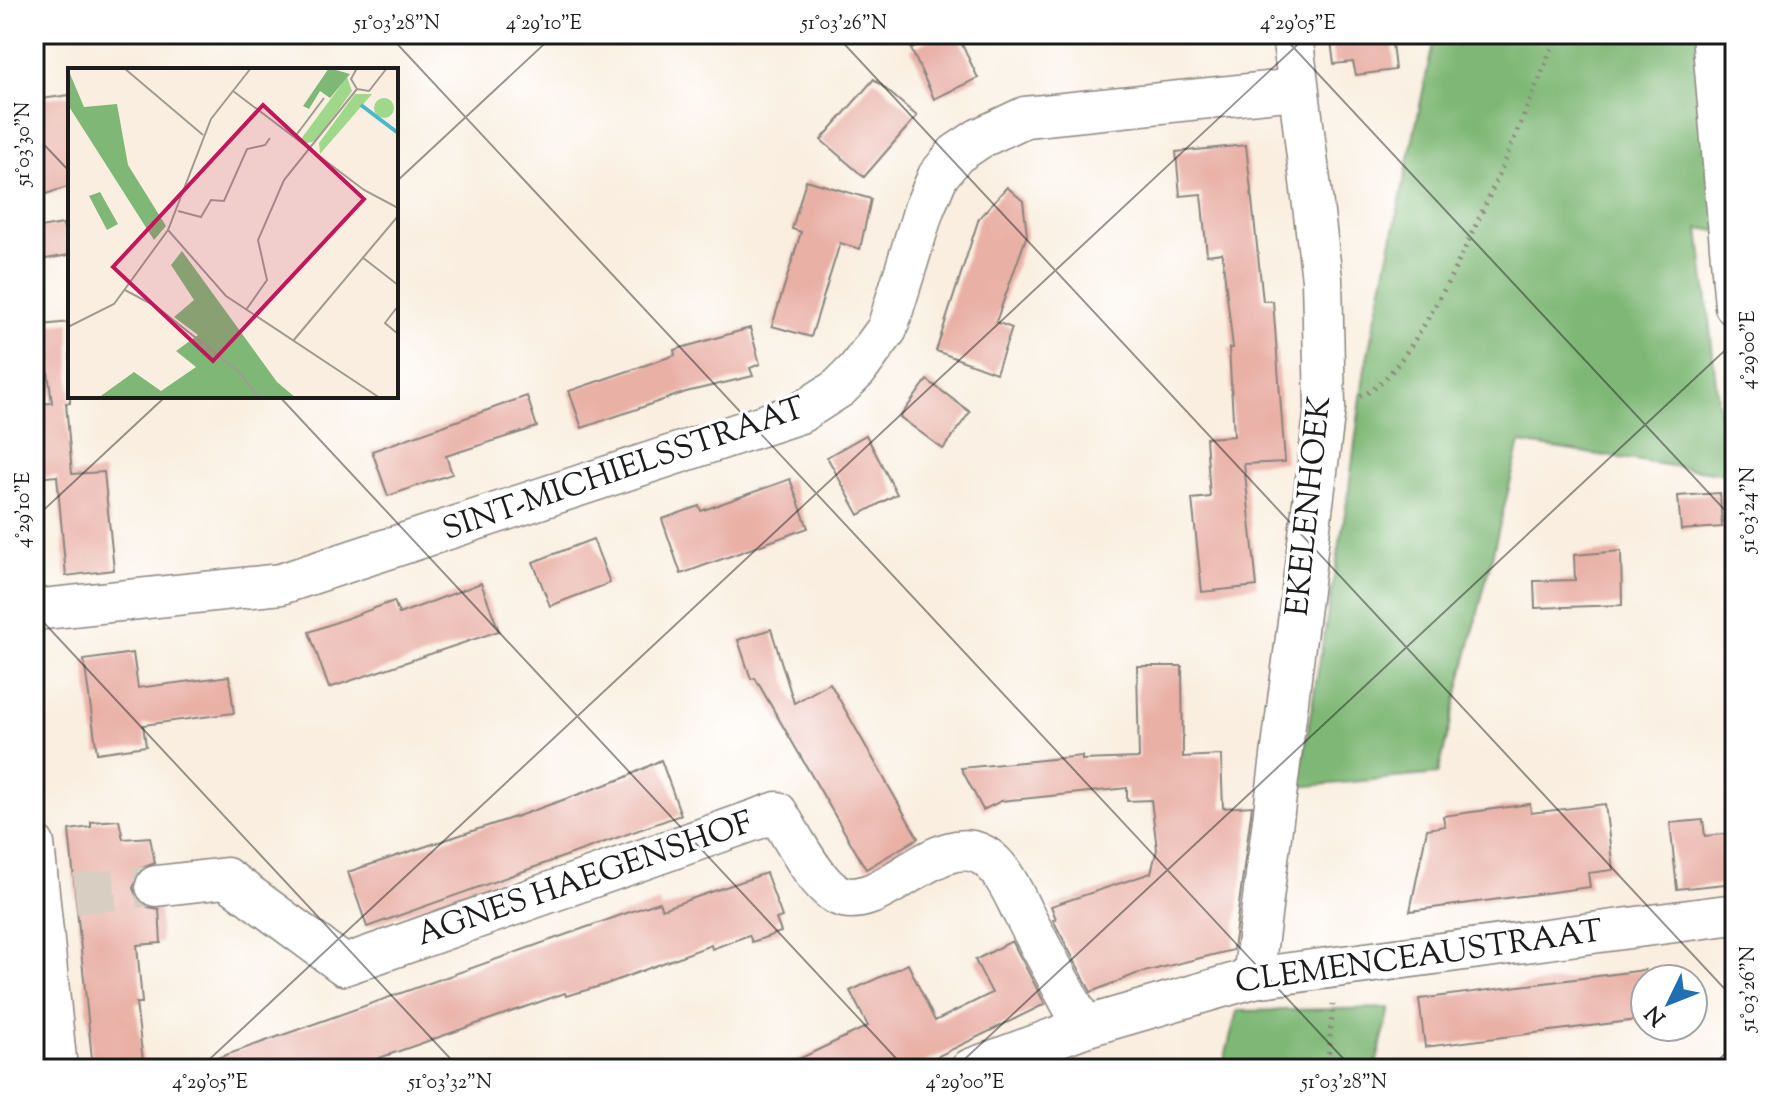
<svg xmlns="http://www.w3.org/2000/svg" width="1769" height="1103" viewBox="0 0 1769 1103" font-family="'Sorts Mill Goudy',serif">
	<rect width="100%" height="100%" fill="#fff"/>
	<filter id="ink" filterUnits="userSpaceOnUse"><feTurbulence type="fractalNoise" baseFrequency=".0125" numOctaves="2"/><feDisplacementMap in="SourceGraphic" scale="16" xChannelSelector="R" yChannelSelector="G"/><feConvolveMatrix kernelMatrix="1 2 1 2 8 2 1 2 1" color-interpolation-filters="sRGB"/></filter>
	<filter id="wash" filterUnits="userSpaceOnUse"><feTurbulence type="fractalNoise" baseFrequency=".006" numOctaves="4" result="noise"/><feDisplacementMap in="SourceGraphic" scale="32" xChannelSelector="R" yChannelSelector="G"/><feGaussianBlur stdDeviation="1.8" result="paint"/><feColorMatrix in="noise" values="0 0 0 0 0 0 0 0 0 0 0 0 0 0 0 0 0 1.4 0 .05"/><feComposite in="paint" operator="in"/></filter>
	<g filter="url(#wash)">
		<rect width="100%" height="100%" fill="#f9eedf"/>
		<g fill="#7fb876" stroke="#4e6a49" stroke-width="2">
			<polygon points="1435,34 1735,34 1735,234 1699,228 1726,474 1520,443 1438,774 1298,787 1348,496 1365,368"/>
			<polygon points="1390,1008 1375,1069 1222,1069 1237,1011"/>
		</g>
		<g id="blocks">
			<g fill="#e9b0a6">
				<polygon points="943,34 957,34 978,78 934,99 911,49"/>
				<polygon points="1330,34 1391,34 1395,70 1356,75 1353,62 1334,64"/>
				<polygon points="874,79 917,116 864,177 821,140"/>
				<polygon points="70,95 70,186 46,194 35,163 37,138 34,100"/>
				<polygon points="1246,145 1263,301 1273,301 1285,462 1244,464 1257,586 1202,592 1192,499 1210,497 1206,438 1234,436 1229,348 1233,348 1222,253 1207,255 1201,194 1180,196 1176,152"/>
				<polygon points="806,180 871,199 860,249 840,243 811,337 772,326 801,232 792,229"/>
				<polygon points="1007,187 1023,201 1027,235 996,322 1012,328 996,373 936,351 979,218"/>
				<polygon points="63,224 69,255 34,261 34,229"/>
				<polygon points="70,322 70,403 66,403 72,474 104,472 114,570 66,576 57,476 34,478 34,404 52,403 42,325"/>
				<polygon points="750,328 760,364 750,368 753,376 686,392 582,428 569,391 675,355 674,350"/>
				<polygon points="927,380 970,412 943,449 900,417"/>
				<polygon points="527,396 537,427 446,456 452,474 388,496 372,451"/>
				<polygon points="866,435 897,494 859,515 827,457"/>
				<polygon points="790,479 808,528 681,574 662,519 699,506 701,511"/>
				<polygon points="1720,493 1722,527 1681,530 1678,496"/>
				<polygon points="593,539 610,583 550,606 533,562"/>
				<polygon points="1621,551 1622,605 1535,608 1534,581 1575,580 1574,555"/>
				<polygon points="481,583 499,631 329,688 309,632 394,601 399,614"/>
				<polygon points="771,629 794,703 830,683 918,838 866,869 755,678 751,679 738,640"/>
				<polygon points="133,653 138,688 229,676 234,713 143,725 146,746 97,753 84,660"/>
				<polygon points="1137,666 1182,666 1183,757 1221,755 1223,808 1252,806 1233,950 1136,974 1091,992 1053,920 1056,919 1051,906 1151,873 1157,849 1151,800 1127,801 1127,788 1001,801 983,810 961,768 1082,756 1082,760 1139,758"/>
				<polygon points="661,760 681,815 367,927 348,872 521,815 624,778"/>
				<polygon points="1530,804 1531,813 1605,804 1613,870 1588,873 1590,887 1410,911 1427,829 1445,826 1443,816"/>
				<polygon points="119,820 123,839 150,837 155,863 142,868 133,888 138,900 148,907 159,909 161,943 137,945 142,1003 136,1003 144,1069 93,1069 69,830 91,827 91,822"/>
				<polygon points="1703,820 1705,836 1735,833 1735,883 1677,889 1670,823"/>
				<polygon points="766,873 782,917 776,919 781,932 752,942 749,935 712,949 711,945 604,985 566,996 565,993 348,1069 199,1069 198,1065 624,914 659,902 662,909"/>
				<polygon points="1012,941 1045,1004 912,1069 778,1069 868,1026 850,991 908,964 935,1021 992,993 975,960"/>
				<polygon points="1645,970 1645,1019 1425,1047 1419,999"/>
			</g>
		</g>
	</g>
	<g filter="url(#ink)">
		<use href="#blocks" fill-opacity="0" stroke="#8a857e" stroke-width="2"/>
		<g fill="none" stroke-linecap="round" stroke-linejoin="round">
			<polyline stroke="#d8cec2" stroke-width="40" stroke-dasharray="40 20" stroke-linecap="butt" points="75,894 156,886"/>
			<g stroke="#8a857e" stroke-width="43">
				<g id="minor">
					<polyline points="1712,34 1735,306"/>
					<polyline points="34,610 281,584 800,413 839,388 857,370 887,329 924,209 938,176 956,154 980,138 1025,117 1297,89"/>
					<polyline points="34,844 57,1069"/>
					<path d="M156 886 226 878 344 965 777 812C791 834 815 884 838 895 882 916 944 819 991 861 1005 873 1015 897 1023 913 1043 951 1063 989 1084 1027"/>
					<polyline points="1253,978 1325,408 1322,279 1292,34"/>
					<polyline points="971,1069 1084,1027 1253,978 1735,914"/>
				</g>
			</g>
			<g stroke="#8a857e" stroke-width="5" stroke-dasharray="2 6" stroke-linecap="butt">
				<path d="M1360 396C1426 375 1527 104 1558 34"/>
				<polyline points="1327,1069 1333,1004"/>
			</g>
			<use href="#minor" stroke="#fff" stroke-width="40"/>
		</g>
	</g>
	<path fill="none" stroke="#1c1c1c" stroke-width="2" stroke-opacity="0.45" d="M388 34 1353 1069M835 34 1735 1000M1281 34 1735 521M1728 34 1735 42M34 134 70 172M396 182 555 34M279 396 906 1069M34 519 166 396M34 612 460 1069M199 1069 1309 34M954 1069 1735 341M1709 1069 1735 1044"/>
	<g text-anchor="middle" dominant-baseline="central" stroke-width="7" stroke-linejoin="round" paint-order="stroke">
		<g font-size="32" fill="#1c1c1c" stroke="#fff">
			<text transform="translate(624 470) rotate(-19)">SINT-MICHIELSSTRAAT</text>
			<text transform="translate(1310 506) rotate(-84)">EKELENHOEK</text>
			<text transform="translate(585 880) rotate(-19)">AGNES HAEGENSHOF</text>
			<text transform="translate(1419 958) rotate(-8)">CLEMENCEAUSTRAAT</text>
		</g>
	</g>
	<g transform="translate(68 68)">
		<rect width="330" height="330" fill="#f9eedf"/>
		<path d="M279 9 284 23 248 73 239 75 233 71ZM287 26H304L252 86 251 75ZM306 40a10 10 0 1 1 20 0a10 10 0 1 1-20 0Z" fill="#9fd88a"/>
		<path d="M261 0 282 6 262 30 252 23 241 41 235 38ZM0 1 16 39 49 36 60 97 98 158 86 172 0 37ZM32 124 50 156 39 162 21 128ZM114 183 209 314 228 330H30L66 304 93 323 128 299 108 283 130 267 106 249 126 232 103 197Z" fill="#7fb876"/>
		<path fill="none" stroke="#4bb7c8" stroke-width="4" d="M293 37 330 65"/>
		<path fill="none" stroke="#a19a91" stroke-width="2" d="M56 0 135 67M289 21 301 23 319 0M289 21 283 11 289 0M165 23 296 122 330 140M226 70 256 30M110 143 133 149 143 132 156 133 179 81 197 77 202 70M100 162 158 228 312 330M294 189 330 217M57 222 89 239 172 305 191 330M330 238 317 255 330 266M178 242 199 212 190 172 216 112 289 21M0 259 46 236 100 162 143 51 183 0M225 273 330 148"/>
		<path fill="#c2185b" fill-opacity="0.15" stroke="#c2185b" stroke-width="4" d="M195 37 296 131 145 293 45 199Z"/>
		<rect width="330" height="330" fill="none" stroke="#1c1c1c" stroke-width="4"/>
	</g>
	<rect width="1769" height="1103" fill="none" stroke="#fff" stroke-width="88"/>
	<g transform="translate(1669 1003) rotate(227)"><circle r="38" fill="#ffffff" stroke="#a4a4a4" stroke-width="2"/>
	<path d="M0-6L14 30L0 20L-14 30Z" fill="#1f6fb2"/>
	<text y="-12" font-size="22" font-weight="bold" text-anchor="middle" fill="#1c1c1c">N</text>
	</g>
	<rect x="44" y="44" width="1681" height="1015" fill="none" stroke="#1c1c1c" stroke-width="3"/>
	<g font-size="20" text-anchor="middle" fill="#1c1c1c">
		<text x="397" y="29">51°03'28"N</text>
		<text x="544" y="29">4°29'10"E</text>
		<text x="844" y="29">51°03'26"N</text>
		<text x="1298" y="29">4°29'05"E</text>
		<text transform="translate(22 144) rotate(-90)" y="7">51°03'30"N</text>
		<text transform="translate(1747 350) rotate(-90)" y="7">4°29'00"E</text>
		<text transform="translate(1747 510) rotate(-90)" y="7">51°03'24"N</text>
		<text transform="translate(22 510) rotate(-90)" y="7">4°29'10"E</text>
		<text transform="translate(1747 989) rotate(-90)" y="7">51°03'26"N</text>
		<text x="210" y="1088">4°29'05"E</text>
		<text x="450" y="1088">51°03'32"N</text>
		<text x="965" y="1088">4°29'00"E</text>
		<text x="1344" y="1088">51°03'28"N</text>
	</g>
</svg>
